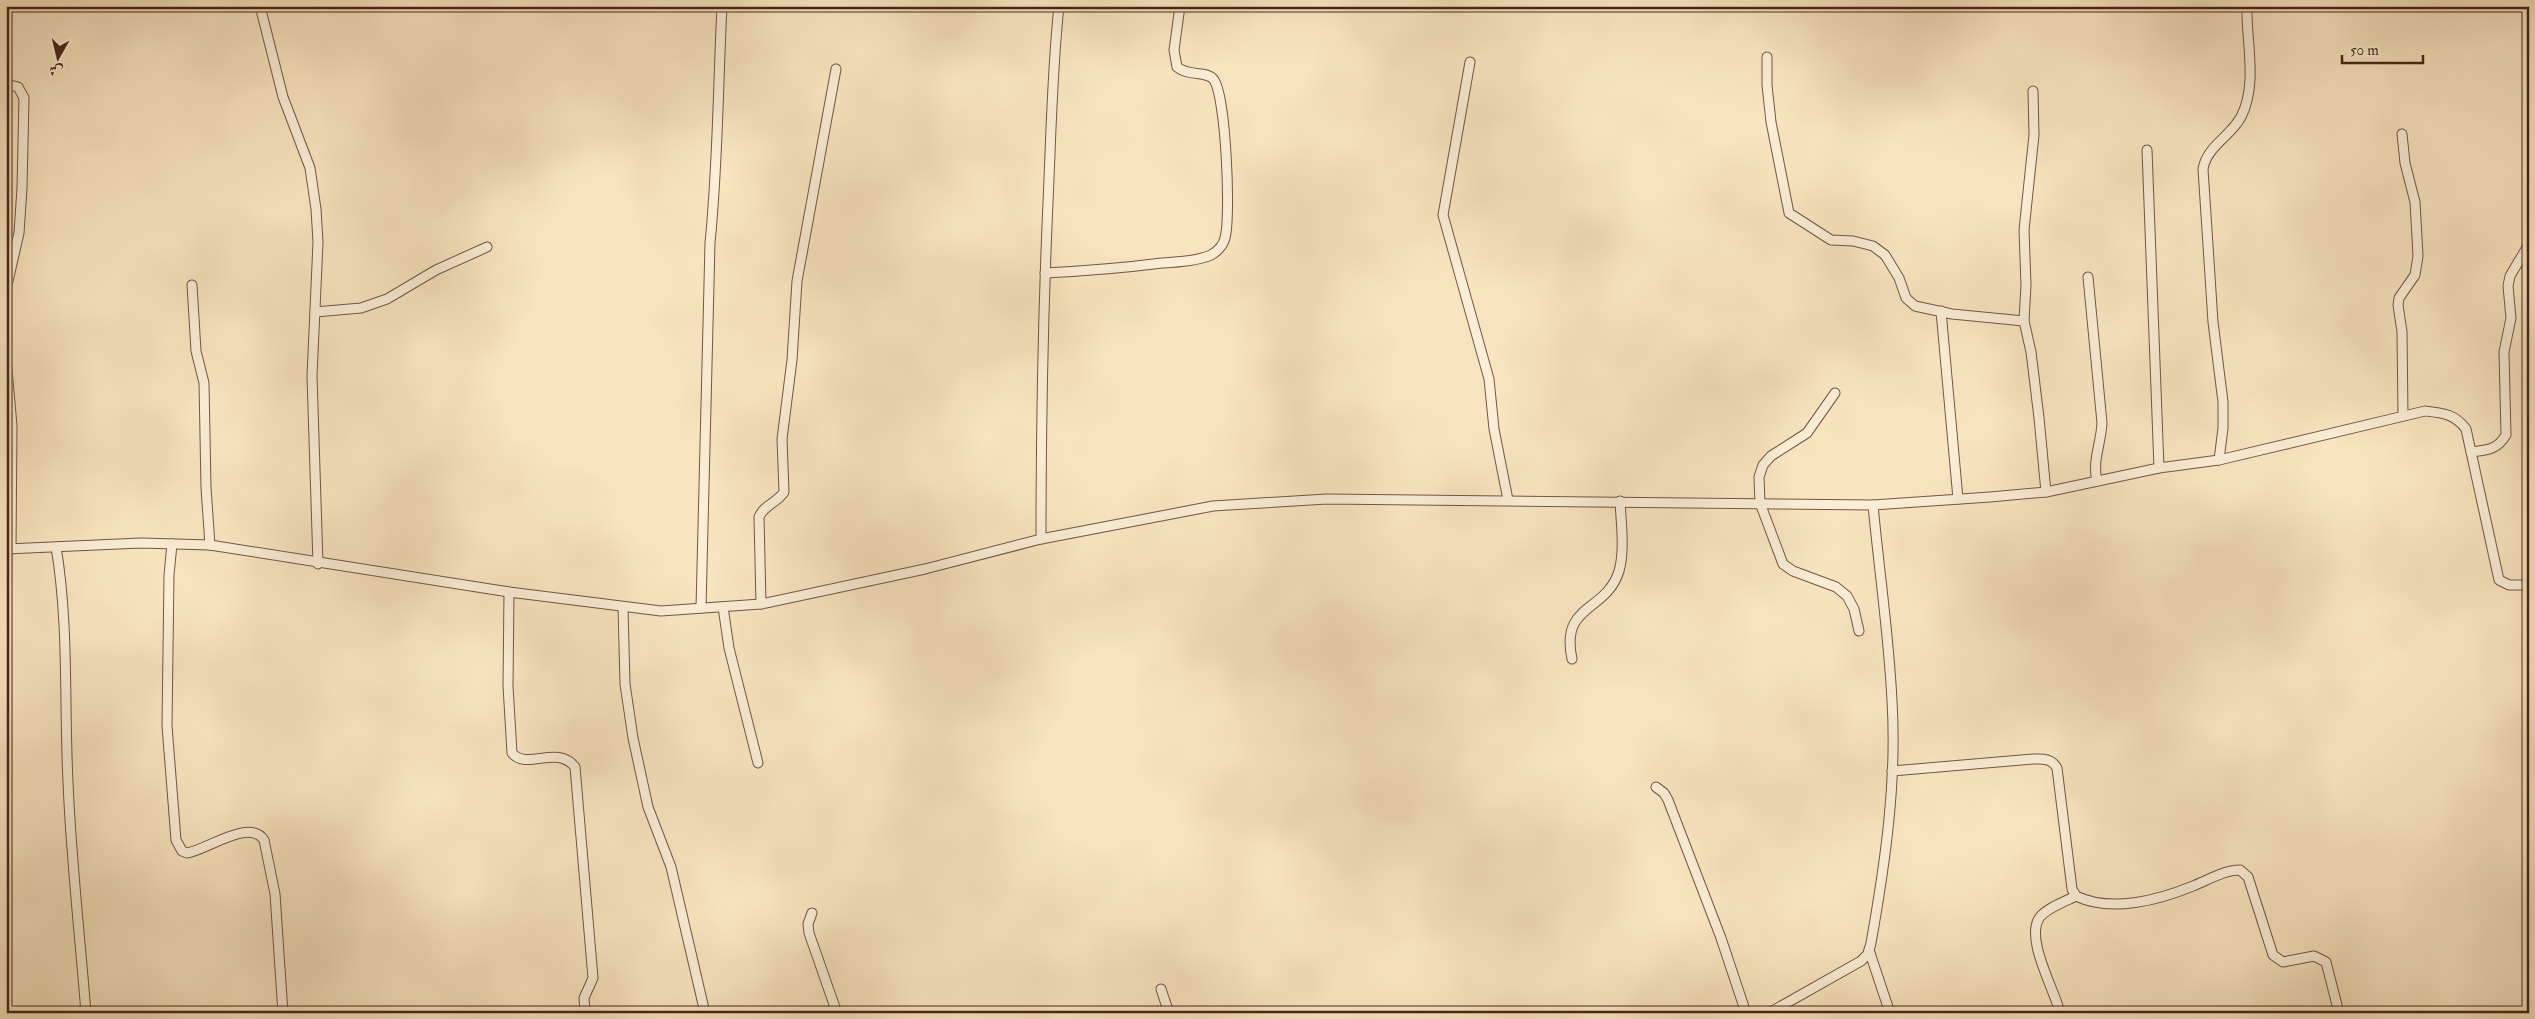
<svg xmlns="http://www.w3.org/2000/svg" width="2535" height="1019" viewBox="0 0 2535 1019" font-family="'IM FELL Double Pica',Amiri,serif">
	<rect width="100%" height="100%" fill="#f8e5c0"/>
	<filter id="stains"><feTurbulence type="fractalNoise" baseFrequency=".004" numOctaves="4"/><feColorMatrix values="0 0 0 0 .2 0 0 0 0 .09 0 0 0 0 .02 0 0 0 .5 -.17"/></filter>
	<radialGradient id="worn" r=".72"><stop offset=".6" stop-color="#630" stop-opacity="0"/><stop offset="1" stop-color="#630" stop-opacity=".3"/></radialGradient>
	<g fill="none" stroke-linecap="round" stroke-linejoin="round">
		<g stroke="#745542" stroke-width="11">
			<g id="minor">
				<polyline points="260,6 283,97 310,168 316,209 318,242 312,376 318,564"/>
				<polyline points="1767,57 1767,85 1771,122 1789,213 1831,240 1853,241 1873,246 1885,255 1899,278 1906,298 1915,306 1952,314 2024,321"/>
				<polyline points="1470,62 1443,215 1489,379 1494,429 1508,500"/>
				<polyline points="6,84 18,87 24,98 22,188 19,233 6,290"/>
				<polyline points="2033,91 2034,135 2024,230 2026,285 2024,321 2031,352 2039,418 2046,492"/>
				<polyline points="2402,134 2405,163 2415,202 2418,256 2415,275 2399,298 2398,305 2402,332 2403,416"/>
				<polyline points="2147,150 2159,468"/>
				<path d="M1045 273C1085 271 1123 268 1162 263 1178 262 1197 261 1211 255 1218 251 1223 246 1225 238 1231 216 1226 98 1214 80 1207 70 1189 77 1177 67L1174 50 1180 6"/>
				<path d="M2088 277 2102 423C2101 444 2092 461 2097 481"/>
				<polyline points="192,285 196,351 204,383 206,488 210,545"/>
				<polyline points="1941,311 1958,499"/>
				<polyline points="315,312 361,308 387,299 436,270 487,247"/>
				<polyline points="6,357 12,426 11,549"/>
				<polyline points="1835,393 1807,433 1771,456 1763,465 1759,477 1760,503 1783,564 1793,571 1836,587 1847,596 1854,609 1859,631"/>
				<path d="M2471 452C2487 450 2497 450 2506 435L2504 352 2511 318 2508 286 2510 276 2529 244"/>
				<path d="M2219 460 2223 428V402L2213 322 2203 169C2207 146 2230 137 2241 117 2258 84 2246 42 2247 6"/>
				<path d="M1041 539C1041 427 1043 315 1048 202 1051 137 1052 71 1059 6"/>
				<path d="M172 544 169 575 167 726 176 840 182 851 187 853C207 850 249 818 264 840L275 894 283 1013"/>
				<path d="M56 547C69 624 64 704 68 782 71 859 80 936 86 1013"/>
				<path d="M6 549 141 543 210 545 509 592 661 611 761 604 925 569 1041 539 1213 506 1327 499 1873 505 1990 497 2046 492 2159 468 2219 460 2425 411C2443 413 2455 414 2466 429L2499 580 2509 585H2529"/>
				<path d="M509 592 508 686 512 753C527 771 557 744 575 767L593 978 584 998 585 1013"/>
				<path d="M761 604 759 517C764 505 777 503 784 492L782 439 792 360 797 281 836 69"/>
				<polyline points="723,607 729,648 758,763"/>
				<polyline points="623,608 625,684 633,738 648,807 671,867 705,1013"/>
				<path d="M701 608 710 243C718 164 718 85 722 6"/>
				<path d="M1572 659C1560 603 1606 613 1619 571 1625 550 1621 523 1620 501"/>
				<path d="M1892 771 2033 759C2043 759 2051 758 2057 768L2072 889 2076 896C2111 913 2159 900 2193 886 2208 880 2224 870 2240 870L2248 877 2273 955 2283 962 2314 956 2326 962 2339 1013"/>
				<polyline points="1656,787 1664,793 1668,800 1721,938 1746,1013"/>
				<polyline points="812,913 808,924 809,933 837,1013"/>
				<polyline points="1869,950 1890,1013"/>
				<polyline points="1161,989 1169,1013"/>
				<path d="M1769 1013 1861 961 1868 954 1871 943C1885 864 1897 782 1892 701 1889 636 1879 570 1873 505"/>
				<path d="M2060 1013C2055 990 2024 938 2040 917 2047 908 2066 901 2076 896"/>
			</g>
		</g>
		<use href="#minor" stroke="#faeed6" stroke-width="9"/>
	</g>
	<rect width="2535" height="1019" fill="none" stroke="#f8e5c0" stroke-width="25"/>
	<rect x="8" y="8" width="2520" height="1004" fill="none" stroke="#482518" stroke-width="2.5"/>
	<rect x="12" y="12" width="2510" height="994" fill="none" stroke="#482518"/>
	<g transform="translate(58 58) rotate(188)" stroke="#faeed6" stroke-width="4" paint-order="stroke">
	<path d="M0-4L9 19L0 12L-9 19Z" fill="#482518"/>
	<text y="-8" font-size="14" font-weight="bold" text-anchor="middle" fill="#482518">ش</text>
	</g>
	<path d="M2342 55v8h81v-8" fill="none" stroke="#482518" stroke-width="2.5"/>
	<text x="2350" y="55" font-size="15" fill="#482518" stroke="#faeed6" stroke-width="4" paint-order="stroke">50 m</text>
	<rect width="100%" height="100%" filter="url(#stains)"/>
	<rect width="100%" height="100%" fill="url(#worn)"/>
</svg>
